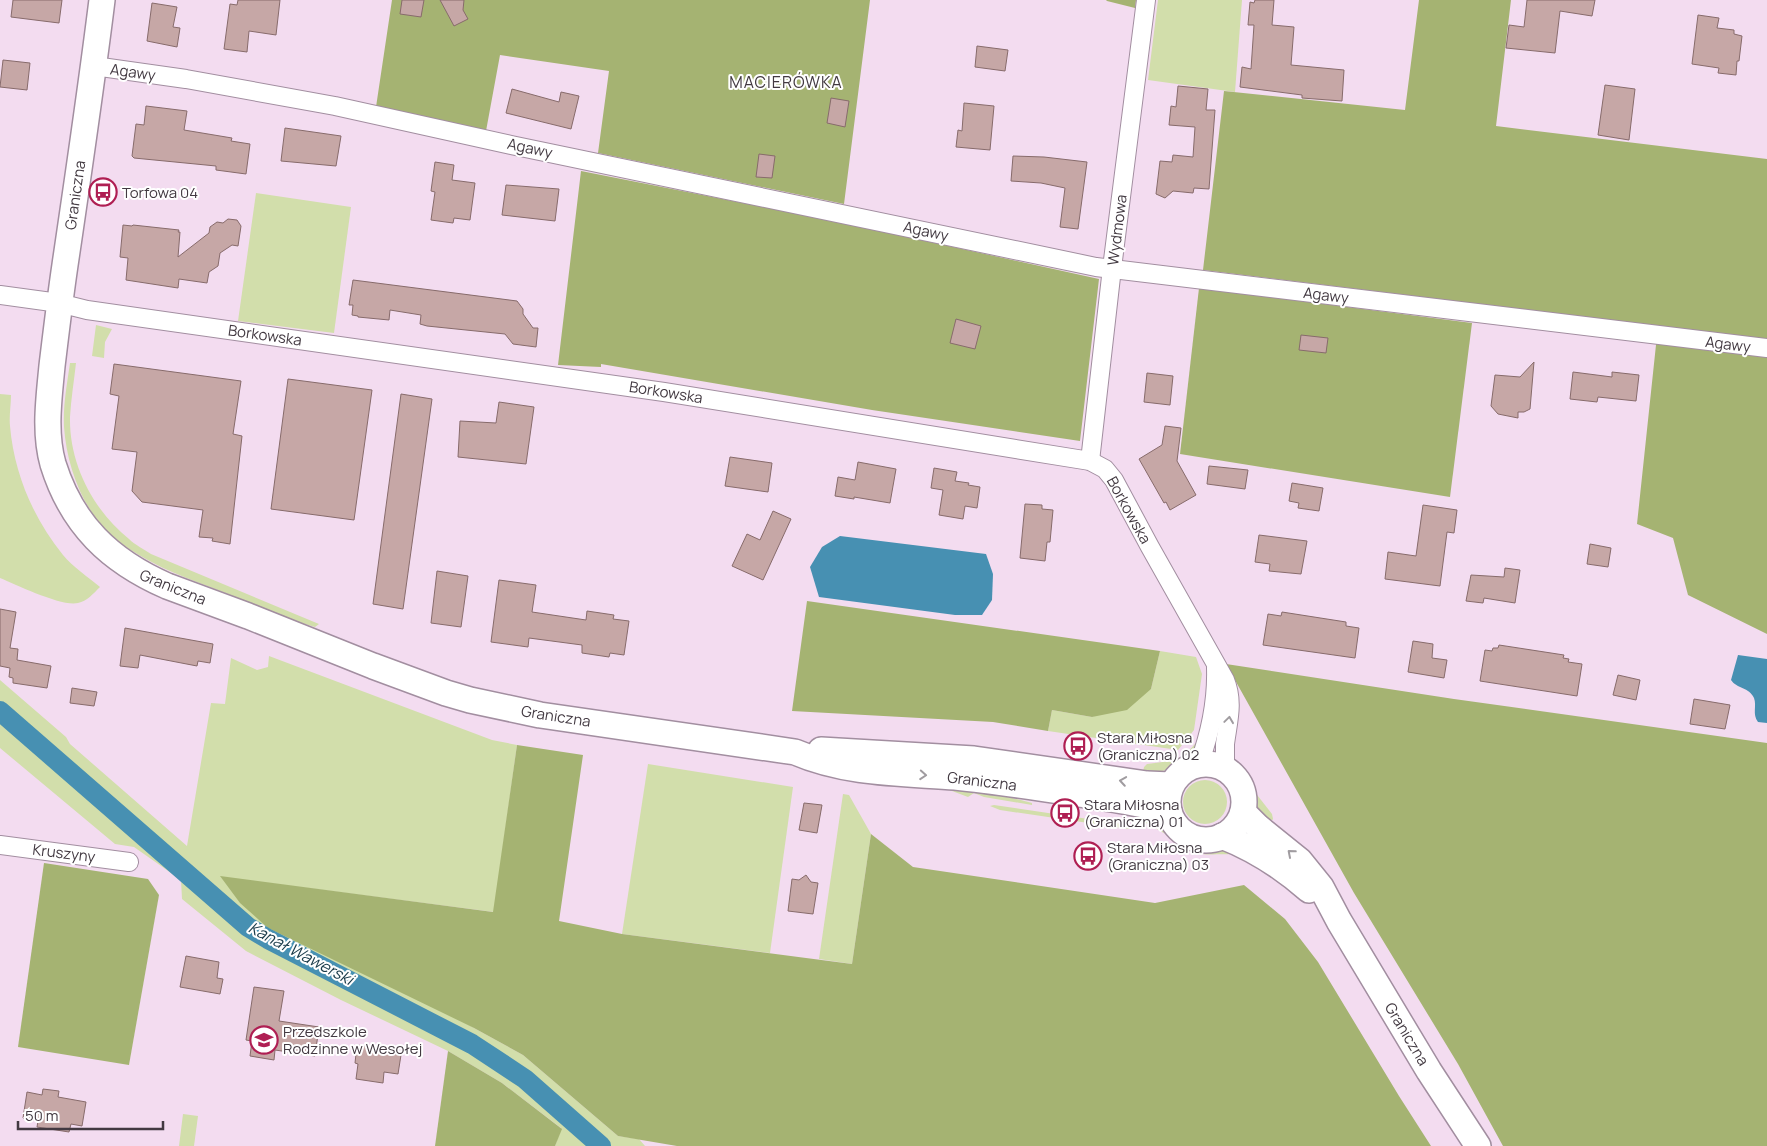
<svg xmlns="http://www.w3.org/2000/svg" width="1767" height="1146" viewBox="0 0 1767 1146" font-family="Manrope,sans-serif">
	<rect width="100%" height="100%" fill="#f3dcf0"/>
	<g fill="#d2deab">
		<polygon points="1158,0 1242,0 1235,92 1148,80"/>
		<polygon points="256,193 351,207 334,333 238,321"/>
		<polygon points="96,325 112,329 105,342 104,358 92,356"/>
		<path d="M70 363H76C74 381 71 399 70 417 69 464 93 510 129 539 135 545 144 549 151 554L319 624 315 627 295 621C266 609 238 598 210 587 178 575 145 562 118 541 84 515 67 468 64 427 63 405 67 384 70 363Z"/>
		<path d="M0 394 11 395C11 405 9 416 10 426 14 473 33 518 63 555 73 567 88 577 100 587 93 594 87 601 78 603 62 607 17 585 0 578Z"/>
		<polygon points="1160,651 1196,657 1202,674 1194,730 1178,750 1048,731 1052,710 1092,717 1151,689"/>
		<polygon points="269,656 492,740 517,745 494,912 221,877 474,1028 523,1055 618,1136 639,1139 645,1146 555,1146 561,1128 502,1083 448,1051 341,1000 246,951 182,899 181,880 134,847 115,844 0,748 0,680 66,737 70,744 187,846 211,703 225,704 231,658 257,670 268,667"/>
		<path d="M1199 739C1195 754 1174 769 1159 772 1154 773 1148 772 1143 772L1144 767 1147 764C1175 760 1181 762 1199 739Z"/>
		<polygon points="648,764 793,787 770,953 622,934"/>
		<circle cx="1205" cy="802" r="22"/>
		<polygon points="944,788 974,788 1032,803 1032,805 984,797 974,793 968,797"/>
		<polygon points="1254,791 1272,814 1273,819 1268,826 1256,811 1252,793"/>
		<polygon points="843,794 849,795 871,834 852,964 819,959"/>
		<polygon points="994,805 1129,825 1129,829 1000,810 990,806"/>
		<path d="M1137 811C1151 816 1166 823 1171 837L1137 818Z"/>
		<path d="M1217 848H1225L1235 854C1228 854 1204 855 1201 854Z"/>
		<polygon points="183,1114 198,1116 194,1146 179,1146"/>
	</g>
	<g fill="#a5b372">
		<polygon points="392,0 870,0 844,204 598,153 609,71 500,55 486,131 376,107"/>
		<polygon points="1106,0 1136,0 1135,8 1107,1"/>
		<polygon points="1419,0 1511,0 1496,126 1767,159 1767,634 1688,595 1673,538 1637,524 1658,326 1203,270 1224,91 1405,110"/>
		<polygon points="581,171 748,204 758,204 1099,279 1080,441 872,410 601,364 601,367 558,365"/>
		<polygon points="1199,288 1472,323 1450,497 1180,454"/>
		<polygon points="807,601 1160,651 1151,689 1127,710 1092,717 1052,710 1048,731 993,722 792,711"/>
		<polygon points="1226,664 1454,699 1767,743 1767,1146 1503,1146 1458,1064 1354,893"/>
		<polygon points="517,745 583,755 559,921 622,934 852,964 871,834 913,867 1155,903 1244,885 1285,919 1318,962 1399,1096 1431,1146 677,1146 618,1136 523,1055 474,1028 268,928 240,903 220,876 493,912"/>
		<polygon points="44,863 148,879 159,895 129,1065 18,1047"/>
		<polygon points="448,1051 502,1083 562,1129 555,1146 435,1146"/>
	</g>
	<g fill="#4790b2">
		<polygon points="840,536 986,554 993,574 992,600 982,615 955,615 819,597 810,567 822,547"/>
		<path d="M1738 655 1767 659V723L1758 722C1752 714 1757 706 1754 698 1749 687 1737 689 1731 680Z"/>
	</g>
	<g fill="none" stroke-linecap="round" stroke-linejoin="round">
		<polyline stroke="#4790b2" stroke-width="20" points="0,711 248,927 268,939 472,1044 525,1079 601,1146"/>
	</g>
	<g fill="#c6a7a6" stroke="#876b6b">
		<polygon points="13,0 62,0 59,23 11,17"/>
		<polygon points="238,0 280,0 276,35 249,31 247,52 224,49 230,4 237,5"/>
		<polygon points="402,0 424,0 421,17 400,14"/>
		<polygon points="440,0 464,0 463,10 468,19 454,26"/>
		<polygon points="1255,0 1274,0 1272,25 1294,27 1291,65 1344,70 1342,101 1302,98 1302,95 1240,87 1242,67 1251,69 1254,25 1248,25 1250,2 1254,3"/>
		<polygon points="1527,0 1595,0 1592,16 1560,11 1555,53 1506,48 1509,25 1524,27"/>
		<polygon points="152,3 177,7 173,27 180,28 177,47 147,41"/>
		<polygon points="1698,15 1719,18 1717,28 1734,30 1734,34 1742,36 1739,61 1737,61 1736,75 1718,73 1719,68 1692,64"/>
		<polygon points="977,46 1008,50 1005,71 975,67"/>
		<polygon points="3,60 30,63 27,90 0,87"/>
		<polygon points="1605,85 1635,89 1629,140 1598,135"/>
		<polygon points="1178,86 1208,89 1206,110 1215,110 1209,189 1194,188 1193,193 1173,191 1165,198 1156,194 1160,161 1172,162 1173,155 1193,157 1195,127 1169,125 1171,106 1176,107"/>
		<polygon points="512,89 559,102 561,92 579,96 571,129 506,113"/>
		<polygon points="831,98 849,101 845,127 827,123"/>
		<polygon points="964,103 994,106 990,150 956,147 958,130 962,131"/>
		<polygon points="146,106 187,111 184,130 232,138 231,141 250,144 246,174 216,170 216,166 134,158 132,156 136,124 144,125"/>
		<polygon points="285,128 341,136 336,166 281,161"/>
		<polygon points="759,154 775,156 772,178 756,177"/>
		<polygon points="1013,156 1044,157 1087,162 1078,229 1060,227 1065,188 1041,183 1011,181"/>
		<polygon points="435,162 454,165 452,180 475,183 470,220 454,218 453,223 431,220 435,192 431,191"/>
		<polygon points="506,185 559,189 555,221 502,215"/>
		<polygon points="228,219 237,220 241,226 238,246 232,245 220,253 218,266 209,272 207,283 179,279 178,288 126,280 128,258 120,257 123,225 132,226 133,225 179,230 178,232 180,232 178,257 209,233 210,227 217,222 223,223"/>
		<polygon points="353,280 517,301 523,309 523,314 533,328 538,328 536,347 513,344 505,334 427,326 420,324 421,315 390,310 389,320 358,317 358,316 352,315 353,305 349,305"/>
		<polygon points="956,319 981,326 975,349 950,343"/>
		<polygon points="1301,335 1328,338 1326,353 1299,350"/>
		<polygon points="1534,362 1530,409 1524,412 1518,412 1518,418 1498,414 1491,406 1495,375 1520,377"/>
		<polygon points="114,364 241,381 233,434 242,436 230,544 212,541 213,538 199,537 203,510 142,502 132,491 137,452 112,449 119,396 110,394"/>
		<polygon points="1573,372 1612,377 1612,372 1639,375 1636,401 1598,397 1597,402 1570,399"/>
		<polygon points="1147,373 1173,376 1170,405 1144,402"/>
		<polygon points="288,379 372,390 354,520 271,509"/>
		<polygon points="401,394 432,399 403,609 373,604"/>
		<polygon points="499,402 534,407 526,464 458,457 460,421 496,423"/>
		<polygon points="1165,426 1181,428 1177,461 1196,495 1170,510 1166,502 1164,503 1139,459 1162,445"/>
		<polygon points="730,457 772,463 768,492 725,486"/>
		<polygon points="858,462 896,469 890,503 854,497 854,499 835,496 838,477 855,480"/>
		<polygon points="1209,466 1248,470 1245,489 1207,484"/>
		<polygon points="934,468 957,472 955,481 969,483 968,485 980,487 977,508 965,506 963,519 939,515 943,490 931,488"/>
		<polygon points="1292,483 1323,488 1319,511 1298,508 1299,503 1289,501"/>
		<polygon points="1025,504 1042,505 1042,509 1053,510 1050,542 1047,542 1045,561 1020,558"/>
		<polygon points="1423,505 1457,510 1454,533 1447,532 1440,586 1385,579 1388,552 1416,556"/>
		<polygon points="773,511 791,519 763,580 732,566 747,534 760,540"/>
		<polygon points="1259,535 1307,541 1301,574 1269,571 1270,564 1255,562"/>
		<polygon points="1590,544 1611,548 1608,567 1587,564"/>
		<polygon points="1505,568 1520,570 1515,603 1484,598 1483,603 1466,601 1471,575 1504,577"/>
		<polygon points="437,571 468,576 461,627 431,623"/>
		<polygon points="499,580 536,585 532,612 586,620 587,611 614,615 613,619 629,621 624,655 610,653 609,657 582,653 582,645 529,638 528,647 491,642"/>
		<polygon points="0,609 16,612 10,648 18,649 17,660 51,666 47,688 13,683 13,678 9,677 10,668 0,666"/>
		<polygon points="1282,612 1346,622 1346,626 1359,628 1355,658 1263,645 1268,614 1281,616"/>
		<polygon points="125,628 213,644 210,663 198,661 197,666 140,655 138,668 120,666"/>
		<polygon points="1413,641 1433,644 1432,658 1447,660 1444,678 1408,672"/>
		<polygon points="1499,645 1564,655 1563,658 1569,659 1568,662 1582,664 1577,696 1480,681 1485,650 1492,651 1493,648 1498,648"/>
		<polygon points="1618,675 1640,680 1636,700 1613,695"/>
		<polygon points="72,688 97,692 94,706 70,703"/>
		<polygon points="1694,699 1730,705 1725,729 1690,724"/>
		<polygon points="804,803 822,805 817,833 799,830"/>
		<polygon points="806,875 811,882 818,883 813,914 788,911 792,879 799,880"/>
		<polygon points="186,956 219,962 217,978 223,979 220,994 180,987"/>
		<polygon points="254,987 284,991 279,1021 319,1027 315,1056 275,1050 274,1060 250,1056 252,1041 246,1040"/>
		<polygon points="357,1045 384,1049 384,1053 401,1055 398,1074 384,1072 383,1083 356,1079 358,1064 355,1063"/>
		<polygon points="43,1089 59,1091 58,1097 86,1102 82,1126 71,1124 69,1132 37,1127 38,1121 23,1118 27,1092 42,1095"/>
	</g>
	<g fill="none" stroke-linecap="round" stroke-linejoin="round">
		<g stroke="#a28ea0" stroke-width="20">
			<g id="street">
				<polyline points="94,66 186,79 335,106 511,145 1096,267 1767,348"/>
				<path d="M0 295 59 303 87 310 664 392 1090 461 1105 469 1114 480 1150 547 1225 680C1234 702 1228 721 1225 744 1225 752 1225 760 1225 768"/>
				<polyline points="1090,461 1112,268 1146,0"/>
				<path d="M1199 764C1210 734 1217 700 1216 668"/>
				<polyline points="0,845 129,862"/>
			</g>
		</g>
		<g stroke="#a28ea0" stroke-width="28">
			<g id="secondary">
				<path d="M102 0C91 89 78 177 65 265 60 299 56 333 52 366 49 398 44 432 53 464 72 525 110 561 167 586L248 616 373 666 446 693 470 700 540 715 795 752C846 774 901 773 955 777 994 781 1033 787 1072 793 1104 798 1137 802 1169 811"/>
				<polyline points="821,750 974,759 1147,784 1171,785"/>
				<circle cx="1206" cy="802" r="38"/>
				<polyline points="1243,812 1258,827 1300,861 1321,887 1339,921 1429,1071 1478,1146"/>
				<path d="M1222 836C1255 849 1283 867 1309 890"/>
			</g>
		</g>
		<use href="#street" stroke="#fff" stroke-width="18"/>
		<use href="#secondary" stroke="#fff" stroke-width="25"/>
	</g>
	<defs><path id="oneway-chevron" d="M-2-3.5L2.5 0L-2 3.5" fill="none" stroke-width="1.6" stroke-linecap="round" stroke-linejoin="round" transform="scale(1.25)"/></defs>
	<g stroke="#a09ca0">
		<use href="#oneway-chevron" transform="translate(1229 720) rotate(-82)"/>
		<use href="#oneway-chevron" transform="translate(923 775) rotate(4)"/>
		<use href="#oneway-chevron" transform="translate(1123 781) rotate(-171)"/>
		<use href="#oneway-chevron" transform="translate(1291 853) rotate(-139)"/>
	</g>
	<defs>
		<g id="bus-ring" transform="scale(1.4375)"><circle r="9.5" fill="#fff" stroke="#af1f53" stroke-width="1.5"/><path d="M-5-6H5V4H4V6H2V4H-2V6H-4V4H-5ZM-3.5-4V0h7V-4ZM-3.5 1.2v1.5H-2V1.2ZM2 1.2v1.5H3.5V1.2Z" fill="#af1f53"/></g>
		<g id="school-ring" transform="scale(1.4375)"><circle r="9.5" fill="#fff" stroke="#af1f53" stroke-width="1.5"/><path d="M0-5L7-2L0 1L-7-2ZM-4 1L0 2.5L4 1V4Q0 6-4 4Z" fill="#af1f53"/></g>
	</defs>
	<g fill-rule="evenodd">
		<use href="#bus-ring" x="103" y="192"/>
		<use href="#bus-ring" x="1078" y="746"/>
		<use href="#bus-ring" x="1065" y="813"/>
		<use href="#bus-ring" x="1088" y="856"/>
		<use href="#school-ring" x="264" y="1040"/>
	</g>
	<g text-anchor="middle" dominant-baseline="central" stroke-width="4" stroke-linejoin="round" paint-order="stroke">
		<g font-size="15" fill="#423941" stroke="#fff">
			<text transform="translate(133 72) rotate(8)">Agawy</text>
			<text transform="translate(530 148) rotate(12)">Agawy</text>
			<text transform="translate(75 195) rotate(-82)">Graniczna</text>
			<text transform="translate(1117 230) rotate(-83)">Wydmowa</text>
			<text transform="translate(926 231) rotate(12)">Agawy</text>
			<text transform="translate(1326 295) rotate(7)">Agawy</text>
			<text transform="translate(265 335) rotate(8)">Borkowska</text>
			<text transform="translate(1728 344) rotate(7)">Agawy</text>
			<text transform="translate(666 392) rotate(9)">Borkowska</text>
			<text transform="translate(1129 510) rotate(61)">Borkowska</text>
			<text transform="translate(173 587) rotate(22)">Graniczna</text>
			<text transform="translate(556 716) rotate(9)">Graniczna</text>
			<text transform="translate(982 781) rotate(7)">Graniczna</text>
			<text transform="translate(64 853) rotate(7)">Kruszyny</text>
			<text transform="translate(1407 1034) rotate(59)">Graniczna</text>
		</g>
		<g font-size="15" fill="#423941" stroke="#fff" text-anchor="start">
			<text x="122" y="192">Torfowa 04</text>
			<text x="1097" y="737">Stara Miłosna<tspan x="1097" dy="17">(Graniczna) 02</tspan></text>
			<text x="1084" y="804">Stara Miłosna<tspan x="1084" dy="17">(Graniczna) 01</tspan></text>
			<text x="1107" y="847">Stara Miłosna<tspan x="1107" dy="17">(Graniczna) 03</tspan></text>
			<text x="283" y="1031">Przedszkole<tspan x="283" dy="17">Rodzinne w Wesołej</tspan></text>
		</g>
		<g font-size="16" letter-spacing="1" fill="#423941" stroke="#fff">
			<text x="786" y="82">MACIERÓWKA</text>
		</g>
		<g font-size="16" font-style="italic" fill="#1a3b4a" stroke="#fff">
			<text transform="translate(301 953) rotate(28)">Kanał Wawerski</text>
		</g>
	</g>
	<path d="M18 1121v8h145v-8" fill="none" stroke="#423941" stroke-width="2.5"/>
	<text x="25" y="1121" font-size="15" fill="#423941" stroke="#ffffff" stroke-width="4" paint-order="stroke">50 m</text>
</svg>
